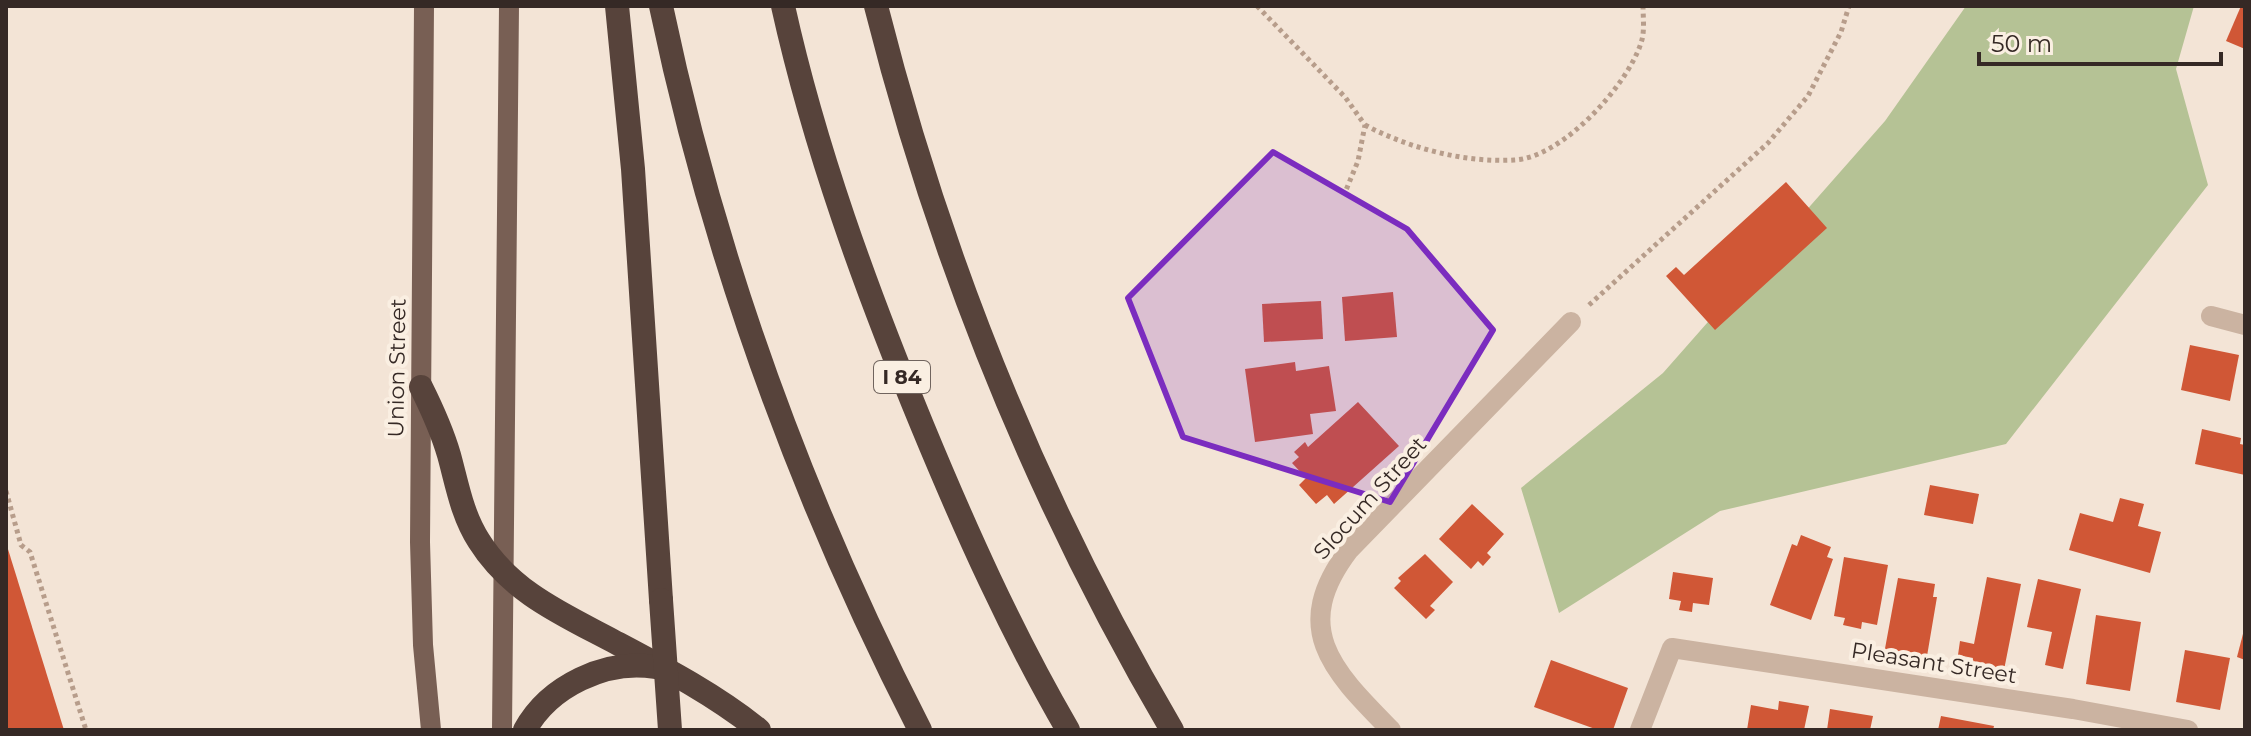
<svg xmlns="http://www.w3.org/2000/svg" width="2251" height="736" viewBox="0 0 2251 736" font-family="Montserrat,sans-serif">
	<rect width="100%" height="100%" fill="#f3e4d6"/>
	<polygon fill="#b5c295" points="1966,6 2194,6 2176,69 2208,185 2006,444 1720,511 1559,613 1521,488 1663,373 1885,121"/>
	<g fill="#d05736">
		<polygon points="2241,6 2245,6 2245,49 2226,41"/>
		<polygon points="1786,182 1827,228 1715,330 1666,276 1676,267 1684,275"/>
		<polygon points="1393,292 1397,337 1345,341 1342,297"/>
		<polygon points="1321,301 1323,339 1264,342 1262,304"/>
		<polygon points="2190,345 2239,355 2230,401 2181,390"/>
		<polygon points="1295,362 1296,371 1329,366 1336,411 1310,414 1313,434 1255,442 1245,369"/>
		<polygon points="1358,402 1399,446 1334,504 1327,495 1316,504 1299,485 1306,478 1292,463 1299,457 1294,452 1305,442 1308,447"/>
		<polygon points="2202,429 2241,438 2240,444 2245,445 2245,475 2195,464"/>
		<polygon points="1930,485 1979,494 1973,524 1924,515"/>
		<polygon points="2120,498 2144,504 2138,526 2161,532 2150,573 2069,550 2080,513 2113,522"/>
		<polygon points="1472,504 1504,534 1487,553 1491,557 1483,566 1478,561 1471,569 1439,539"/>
		<polygon points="1801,535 1831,547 1827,557 1833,559 1811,620 1770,605 1792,544 1797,546"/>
		<polygon points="7,546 64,730 6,730"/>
		<polygon points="1425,554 1453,582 1430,606 1435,610 1426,619 1394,588 1401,581 1398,578"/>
		<polygon points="1844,557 1888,565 1877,625 1862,622 1861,629 1843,625 1845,618 1834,616"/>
		<polygon points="1673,572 1713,578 1709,605 1693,603 1692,612 1679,610 1681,601 1669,599"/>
		<polygon points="1987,577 2021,584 2003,675 1971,669 1973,658 1958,655 1960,641 1974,644"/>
		<polygon points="1898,578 1935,584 1933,597 1937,597 1926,662 1884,654"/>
		<polygon points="2038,579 2081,589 2063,669 2045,665 2052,632 2027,627"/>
		<polygon points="2096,615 2141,622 2130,691 2086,684"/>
		<polygon points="2244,630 2245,630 2245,660 2237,657"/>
		<polygon points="2185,650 2230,658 2220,710 2176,702"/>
		<polygon points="1551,660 1628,688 1613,730 1598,730 1534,707"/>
		<polygon points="1779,701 1809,706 1804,730 1747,730 1751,705 1778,710"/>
		<polygon points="1830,709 1873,716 1870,730 1827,730"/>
		<polygon points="1941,716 1994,726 1993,730 1938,730"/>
	</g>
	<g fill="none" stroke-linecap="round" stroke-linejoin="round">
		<g stroke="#b79d8b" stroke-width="5" stroke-dasharray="4 4" stroke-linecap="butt">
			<polyline points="1257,6 1345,97 1365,125 1358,161 1344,195"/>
			<path d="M1365 125C1408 148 1465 163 1514 160 1562 158 1627 86 1641 43 1645 32 1643 17 1643 6"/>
			<polyline points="1589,305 1768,143 1808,96 1841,32 1849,6"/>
			<polyline points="6,491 21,545 30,552 86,730"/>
		</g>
		<g stroke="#cbb3a1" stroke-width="20">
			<polyline points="2211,316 2245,325"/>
			<path d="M1391 730C1333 671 1289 629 1349 550L1571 322"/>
			<polyline points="1640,730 1672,648 2073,709 2188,730"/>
		</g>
		<g stroke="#785f54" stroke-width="20">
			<polyline points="424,6 420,542 423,645 431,730"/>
			<polyline points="502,730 509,6"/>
		</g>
		<g stroke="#57433b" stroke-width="24">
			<polyline points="617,6 633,169 661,600"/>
			<path d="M661 6C714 259 802 500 920 730"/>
			<path d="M783 6C815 150 866 289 922 425 965 529 1011 632 1068 730"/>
			<path d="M876 6C940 260 1039 504 1172 730"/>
			<path d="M421 387C432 409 442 431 449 455 457 484 462 515 479 541 511 592 562 614 613 641 664 668 714 694 759 730"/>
			<path d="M525 730C549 686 606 659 655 667"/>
		</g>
		<polyline stroke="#57433b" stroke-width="24" points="661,600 670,730"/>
	</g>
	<path fill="#7b2cbf" fill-opacity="0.2" stroke="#7b2cbf" stroke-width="6" stroke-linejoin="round" d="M1273 152 1407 229 1493 330 1390 502 1183 437 1128 298Z"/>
	<g text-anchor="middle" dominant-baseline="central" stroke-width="8" stroke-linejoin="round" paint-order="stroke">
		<rect fill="#faefe2" stroke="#70645e" stroke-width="2" x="874" y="361" width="56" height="32" rx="6"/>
		<g font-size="20" font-weight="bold" fill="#352925">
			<text x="902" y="377">I 84</text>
		</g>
		<g font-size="22" fill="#352925" stroke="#faefe2">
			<text transform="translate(397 368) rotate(-89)">Union Street</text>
			<text transform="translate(1370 498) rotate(-48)">Slocum Street</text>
			<text transform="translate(1934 663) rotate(9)">Pleasant Street</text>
		</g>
	</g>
	<rect width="2251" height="736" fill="none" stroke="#352925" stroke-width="16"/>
	<path d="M1979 52v12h242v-12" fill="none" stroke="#352925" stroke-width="4"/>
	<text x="1991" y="52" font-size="24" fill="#352925" stroke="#faefe2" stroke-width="6" paint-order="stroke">50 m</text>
</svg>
